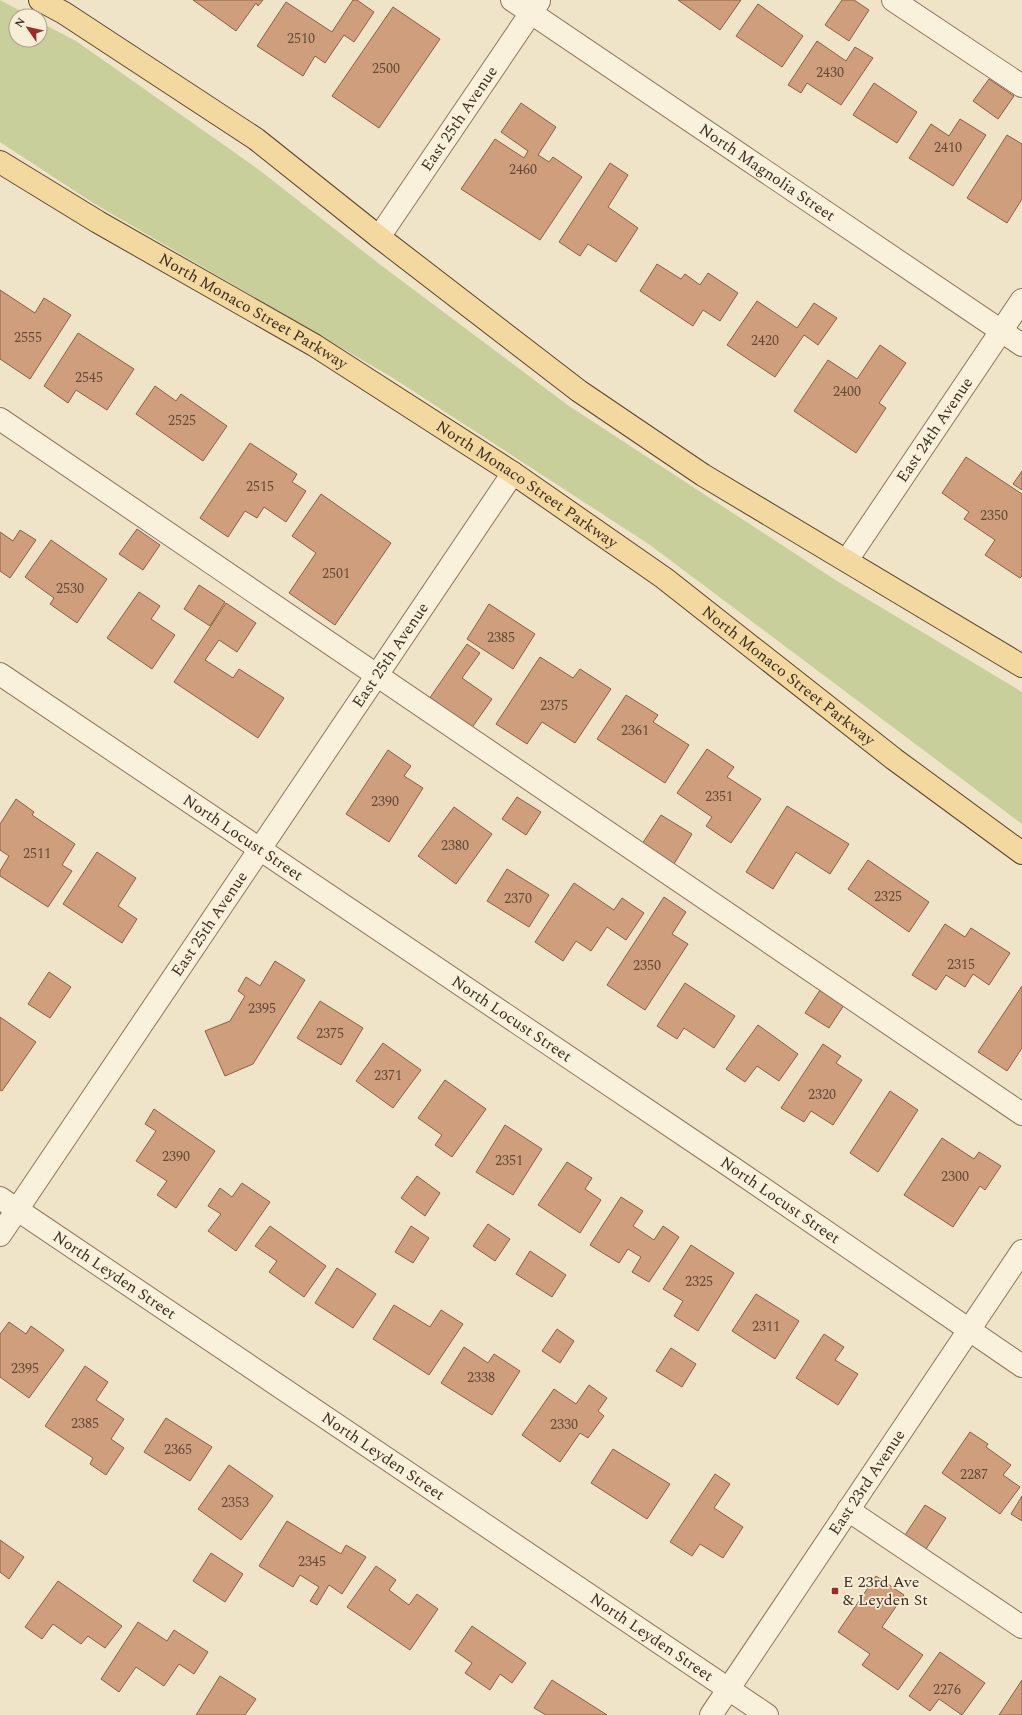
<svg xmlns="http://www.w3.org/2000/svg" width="1022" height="1715" viewBox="0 0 1022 1715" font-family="Spectral,serif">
	<rect width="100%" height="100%" fill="#f0e4c8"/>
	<polygon fill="#c9cf9b" points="0,0 30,16 16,16 16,40 40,40 40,22 76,41 258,169 382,266 569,406 837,581 1022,692 1022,824 650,545 393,378 93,203 0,142"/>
	<g fill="#cf9f7d" stroke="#8d5f41">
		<polygon points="193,0 263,0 258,6 256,3 236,31"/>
		<polygon points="353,0 357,0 374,12 354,42 344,35 325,63 315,56 303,76 257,46 286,2 332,32"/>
		<polygon points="678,0 741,0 720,30"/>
		<polygon points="842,0 854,0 869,10 849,41 825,25"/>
		<polygon points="758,4 803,36 782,67 736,36"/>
		<polygon points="393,7 440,39 379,128 332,96"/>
		<polygon points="817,41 846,61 855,47 873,58 841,105 807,83 801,93 788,85"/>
		<polygon points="989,79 1014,96 998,119 973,101"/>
		<polygon points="874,83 917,112 897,143 853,115"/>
		<polygon points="521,103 556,127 538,155 549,162 553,157 582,177 540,240 461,189 495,139 524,158 528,151 501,132"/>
		<polygon points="960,119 986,135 953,186 909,158 931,124 949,136"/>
		<polygon points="1007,135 1022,144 1022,199 1007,223 967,198"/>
		<polygon points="610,163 628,175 608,207 638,228 616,262 588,244 580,256 559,242"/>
		<polygon points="657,264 681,279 685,274 700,285 708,273 738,293 720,321 703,310 693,326 640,291"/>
		<polygon points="0,290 35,313 44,298 71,315 30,379 0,359"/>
		<polygon points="757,301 797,328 814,303 837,318 818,345 804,335 775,377 727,345"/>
		<polygon points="78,333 134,369 107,410 76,390 68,403 44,386"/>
		<polygon points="880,345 906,363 879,403 886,408 856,453 794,411 828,360 857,379"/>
		<polygon points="155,386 176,401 181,394 227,426 203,461 136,414"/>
		<polygon points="250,443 297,474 292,482 306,491 286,522 264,507 257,518 245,511 228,537 200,518"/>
		<polygon points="966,457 1022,494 1022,576 1020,578 985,555 995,540 964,519 969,512 942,493"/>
		<polygon points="1022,471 1022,490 1013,484"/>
		<polygon points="321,494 391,543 335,625 289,593 316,553 292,536"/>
		<polygon points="137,529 160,545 143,570 119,554"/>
		<polygon points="20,530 36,540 10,578 0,571 0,532 13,541"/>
		<polygon points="51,540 107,579 77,623 50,604 54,598 25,577"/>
		<polygon points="199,585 225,602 210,626 184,609"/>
		<polygon points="139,592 160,606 151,619 175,635 152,669 107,638"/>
		<polygon points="226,603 256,623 237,652 219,640 205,660 233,678 239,669 284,698 258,738 174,682"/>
		<polygon points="489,604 535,634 513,669 467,639"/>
		<polygon points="467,644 480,653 462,678 492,699 471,729 429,699"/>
		<polygon points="540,657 573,678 580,669 611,689 575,743 542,722 527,744 496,724"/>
		<polygon points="626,695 658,715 653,722 689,745 665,783 597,739"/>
		<polygon points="707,749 734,767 727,777 761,799 731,843 706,826 712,817 677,793"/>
		<polygon points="388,750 411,766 404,776 423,788 389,842 346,814"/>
		<polygon points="517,797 541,812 526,835 502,819"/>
		<polygon points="16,799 34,812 32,815 75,844 62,865 72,871 48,907 0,876 0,871 9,856 0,850 0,824"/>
		<polygon points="787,806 849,844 830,874 796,852 773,889 746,872"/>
		<polygon points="454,807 492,834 456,884 418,856"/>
		<polygon points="661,815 692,834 674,864 642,844"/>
		<polygon points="97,852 136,878 118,906 137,919 122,943 63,904"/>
		<polygon points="868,860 929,902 909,932 848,889"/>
		<polygon points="507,869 549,895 529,927 487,901"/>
		<polygon points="574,883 614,910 622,898 644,913 626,940 607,927 591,951 576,941 563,961 535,942"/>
		<polygon points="664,897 686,912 672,934 688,944 645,1010 607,985"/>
		<polygon points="945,924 965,937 971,928 1010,953 989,985 973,974 965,987 946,975 936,990 912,975"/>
		<polygon points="275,961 305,980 253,1064 225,1076 205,1031 230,1021 245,996 238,991 246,977 260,986"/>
		<polygon points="49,972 71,987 50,1018 28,1004"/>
		<polygon points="685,983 735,1016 714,1048 684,1028 677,1039 657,1026"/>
		<polygon points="1022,986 1022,1048 1007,1071 978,1052"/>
		<polygon points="820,990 844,1005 829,1028 805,1013"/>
		<polygon points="320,1001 363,1028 341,1065 297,1038"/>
		<polygon points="0,1017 36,1042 2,1091 0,1090"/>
		<polygon points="758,1025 798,1054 779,1081 757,1066 745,1082 726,1069"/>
		<polygon points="383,1043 421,1070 393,1108 356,1081"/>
		<polygon points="823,1044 841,1056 836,1063 862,1080 833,1125 811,1111 804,1122 781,1108"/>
		<polygon points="445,1080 486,1109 452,1157 435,1145 442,1135 418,1118"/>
		<polygon points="890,1091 918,1110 878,1172 850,1153"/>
		<polygon points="154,1109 215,1151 176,1208 157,1195 167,1181 136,1161 156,1131 145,1124"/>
		<polygon points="505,1125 542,1149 513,1195 476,1172"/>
		<polygon points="942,1138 974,1159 979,1152 1001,1166 985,1190 980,1186 953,1227 904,1195"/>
		<polygon points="567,1162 592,1178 585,1189 601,1200 580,1233 538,1205"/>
		<polygon points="417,1176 440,1193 425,1216 401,1198"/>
		<polygon points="242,1183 270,1202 236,1251 208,1231 221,1214 208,1206 220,1188 232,1197"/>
		<polygon points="621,1197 643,1211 633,1226 654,1240 663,1226 679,1237 649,1282 632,1272 641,1257 628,1249 619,1263 590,1245"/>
		<polygon points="488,1224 510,1239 495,1261 473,1246"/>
		<polygon points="270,1226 326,1266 304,1297 269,1272 277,1261 255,1246"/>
		<polygon points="411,1226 429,1238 413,1263 395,1252"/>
		<polygon points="691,1245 734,1273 698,1331 674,1316 683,1301 663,1289"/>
		<polygon points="530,1251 566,1275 552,1297 516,1274"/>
		<polygon points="337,1268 376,1294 353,1328 315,1303"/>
		<polygon points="756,1294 799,1321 775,1359 732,1331"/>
		<polygon points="394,1305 430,1327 441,1310 463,1324 429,1375 373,1339"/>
		<polygon points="9,1322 26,1334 31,1326 64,1350 29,1398 0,1377 0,1334"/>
		<polygon points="557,1329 574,1341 560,1363 542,1351"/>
		<polygon points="824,1334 844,1347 835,1360 858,1374 838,1405 796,1378"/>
		<polygon points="464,1347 488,1363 494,1354 520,1371 492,1415 441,1383"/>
		<polygon points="671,1348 696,1364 682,1387 656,1371"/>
		<polygon points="85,1366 108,1382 96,1400 124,1419 111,1439 124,1448 106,1475 90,1464 93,1458 45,1426"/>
		<polygon points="589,1385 607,1398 598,1411 604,1416 588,1438 580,1433 560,1462 522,1435 554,1389 576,1404"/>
		<polygon points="166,1418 212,1447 190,1481 144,1452"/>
		<polygon points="970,1432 988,1444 986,1447 1011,1465 1003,1475 1020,1487 1000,1514 942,1473"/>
		<polygon points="613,1449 670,1484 647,1519 591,1483"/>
		<polygon points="229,1465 273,1496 241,1540 198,1509"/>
		<polygon points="715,1474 730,1484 714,1508 743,1527 723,1558 700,1544 692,1556 670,1542"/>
		<polygon points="1022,1496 1022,1521 1011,1514"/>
		<polygon points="925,1505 946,1518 926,1549 905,1535"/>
		<polygon points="287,1521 341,1554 346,1545 366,1557 342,1594 329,1585 317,1605 310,1601 319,1587 300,1575 293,1587 259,1566"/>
		<polygon points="0,1540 24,1557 9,1579 0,1572"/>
		<polygon points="211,1553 243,1574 225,1602 193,1581"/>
		<polygon points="376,1566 396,1580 389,1590 409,1605 417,1594 438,1609 410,1650 347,1607"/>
		<polygon points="876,1576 904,1595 882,1627 923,1655 898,1690 862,1665 870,1654 838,1632"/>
		<polygon points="58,1581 122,1626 105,1648 88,1636 81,1644 53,1624 42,1639 25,1627"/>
		<polygon points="138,1622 167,1641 174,1630 208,1652 194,1674 179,1664 164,1686 136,1667 119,1692 101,1679"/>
		<polygon points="472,1626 526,1663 512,1683 500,1674 490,1690 465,1673 472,1663 455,1651"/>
		<polygon points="940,1652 985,1683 962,1715 939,1699 930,1711 909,1696"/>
		<polygon points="220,1676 256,1699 245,1715 196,1715"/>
		<polygon points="552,1680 607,1715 546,1715 534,1708"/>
		<polygon points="1022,1680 1022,1715 999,1715"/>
	</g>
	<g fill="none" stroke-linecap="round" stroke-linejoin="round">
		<g stroke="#8d765c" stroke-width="24">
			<g id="minor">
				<path id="s1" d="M512 0 1022 345"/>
				<polyline points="893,0 1022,86"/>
				<path id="s2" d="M379 237 539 1"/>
				<polyline points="0,419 1022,1114"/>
				<path id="s3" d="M847 560 1022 300"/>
				<path id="s4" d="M0 674 730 1166 1022 1366"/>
				<path id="s5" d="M0 1198 767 1715"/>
				<path id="s6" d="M0 1235 513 473"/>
				<polyline points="848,1510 1022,1627"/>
				<path id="s7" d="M711 1715 1022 1251"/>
			</g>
		</g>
		<g stroke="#5b4430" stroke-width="24">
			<g id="major">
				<polyline points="40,0 64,13 256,139 379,237 579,391 703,475 1022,666"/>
				<path id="s8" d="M0 162 98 222 314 345 513 473 664 578 894 759 1022 853"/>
			</g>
		</g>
		<use href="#minor" stroke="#faf1dc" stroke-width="22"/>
		<use href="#major" stroke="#f3d9a0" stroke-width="22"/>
	</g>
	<rect fill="#9e2a2b" stroke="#f7eed8" stroke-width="1.5" x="831" y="1587" width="8" height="8" rx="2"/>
	<g text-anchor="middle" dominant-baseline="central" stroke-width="3.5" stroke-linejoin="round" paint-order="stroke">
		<g font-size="14" fill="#624a37">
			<text x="301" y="38">2510</text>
			<text x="386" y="68">2500</text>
			<text x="830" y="72">2430</text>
			<text x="948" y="147">2410</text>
			<text x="523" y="169">2460</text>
			<text x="28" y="337">2555</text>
			<text x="765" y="340">2420</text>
			<text x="89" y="377">2545</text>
			<text x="847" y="391">2400</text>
			<text x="182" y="420">2525</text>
			<text x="260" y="486">2515</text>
			<text x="994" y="515">2350</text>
			<text x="336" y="573">2501</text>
			<text x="70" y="588">2530</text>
			<text x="501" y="637">2385</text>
			<text x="554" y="705">2375</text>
			<text x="635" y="730">2361</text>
			<text x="719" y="796">2351</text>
			<text x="385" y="801">2390</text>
			<text x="455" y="845">2380</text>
			<text x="37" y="853">2511</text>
			<text x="888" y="896">2325</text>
			<text x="518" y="898">2370</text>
			<text x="961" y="964">2315</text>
			<text x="647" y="965">2350</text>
			<text x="262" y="1008">2395</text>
			<text x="330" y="1033">2375</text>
			<text x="388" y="1075">2371</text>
			<text x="822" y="1094">2320</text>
			<text x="176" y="1156">2390</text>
			<text x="509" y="1160">2351</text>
			<text x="955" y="1176">2300</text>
			<text x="699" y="1281">2325</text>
			<text x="766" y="1326">2311</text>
			<text x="25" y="1368">2395</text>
			<text x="481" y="1377">2338</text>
			<text x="85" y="1423">2385</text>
			<text x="564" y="1424">2330</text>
			<text x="178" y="1449">2365</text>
			<text x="974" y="1474">2287</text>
			<text x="235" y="1502">2353</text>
			<text x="312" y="1561">2345</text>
			<text x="947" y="1689">2276</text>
		</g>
		<g font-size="16" fill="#3d2e20" stroke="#f7eed8">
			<text stroke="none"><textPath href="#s2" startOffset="143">East 25th Avenue</textPath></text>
			<text stroke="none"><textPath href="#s1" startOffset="308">North Magnolia Street</textPath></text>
			<text stroke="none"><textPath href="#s8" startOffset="294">North Monaco Street Parkway</textPath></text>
			<text stroke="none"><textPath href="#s3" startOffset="157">East 24th Avenue</textPath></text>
			<text stroke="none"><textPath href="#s8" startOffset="618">North Monaco Street Parkway</textPath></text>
			<text stroke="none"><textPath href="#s6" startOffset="699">East 25th Avenue</textPath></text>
			<text stroke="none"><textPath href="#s8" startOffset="942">North Monaco Street Parkway</textPath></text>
			<text stroke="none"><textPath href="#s4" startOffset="293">North Locust Street</textPath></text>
			<text stroke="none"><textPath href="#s6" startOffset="375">East 25th Avenue</textPath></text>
			<text stroke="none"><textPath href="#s4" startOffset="617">North Locust Street</textPath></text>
			<text stroke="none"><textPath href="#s4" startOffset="941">North Locust Street</textPath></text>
			<text stroke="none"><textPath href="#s5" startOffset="138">North Leyden Street</textPath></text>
			<text stroke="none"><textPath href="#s5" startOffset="462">North Leyden Street</textPath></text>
			<text stroke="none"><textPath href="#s7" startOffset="280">East 23rd Avenue</textPath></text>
			<text stroke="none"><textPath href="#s5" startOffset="786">North Leyden Street</textPath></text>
		</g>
		<g font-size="16" fill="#3d2e20" stroke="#f7eed8" text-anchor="start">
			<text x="843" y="1582">E 23rd Ave<tspan x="843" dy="18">&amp; Leyden St</tspan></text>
		</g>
	</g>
	<g transform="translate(28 28) rotate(304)"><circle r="19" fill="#f7eed8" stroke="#ada18e"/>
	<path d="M0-3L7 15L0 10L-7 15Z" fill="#9e2a2b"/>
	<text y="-6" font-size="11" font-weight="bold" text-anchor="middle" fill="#3d2e20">N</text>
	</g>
</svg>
